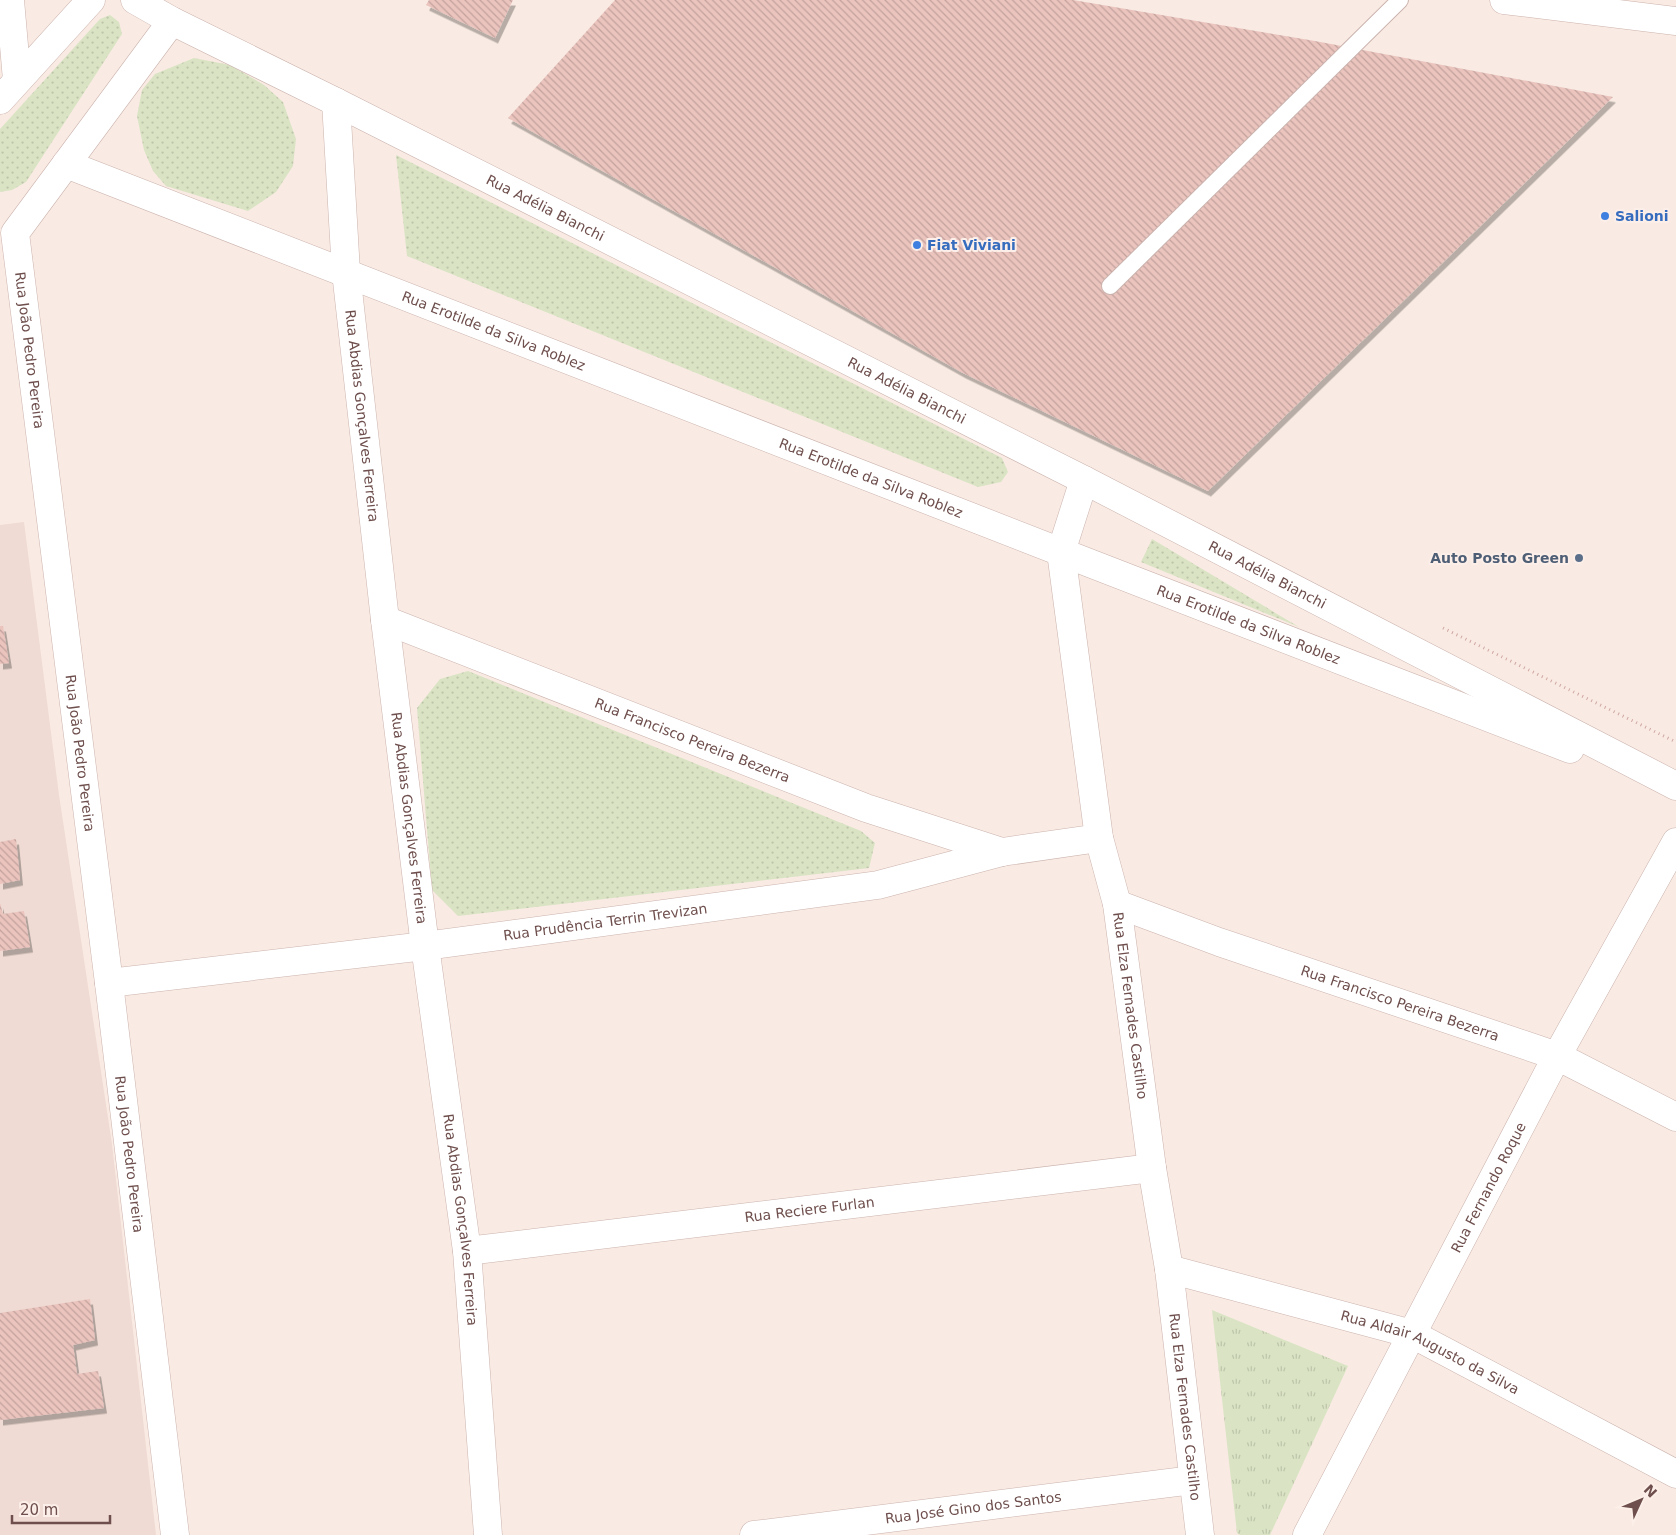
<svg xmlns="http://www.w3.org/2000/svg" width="1676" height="1535" viewBox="0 0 1676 1535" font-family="'DejaVu Sans',sans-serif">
	<defs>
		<pattern id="grass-dots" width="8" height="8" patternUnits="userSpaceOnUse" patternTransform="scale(1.25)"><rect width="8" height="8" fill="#dae4c4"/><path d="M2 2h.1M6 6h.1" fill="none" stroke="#bec5aa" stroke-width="1.8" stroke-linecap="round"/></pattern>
		<pattern id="park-tufts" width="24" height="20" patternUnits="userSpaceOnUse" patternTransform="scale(1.25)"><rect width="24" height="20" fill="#dae4c4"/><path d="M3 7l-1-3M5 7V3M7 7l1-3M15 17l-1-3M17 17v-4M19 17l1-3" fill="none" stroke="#bec5aa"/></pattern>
		<pattern id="building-back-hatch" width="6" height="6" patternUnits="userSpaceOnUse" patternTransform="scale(1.25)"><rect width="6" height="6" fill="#ebc4be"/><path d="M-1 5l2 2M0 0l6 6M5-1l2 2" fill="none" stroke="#c3a29d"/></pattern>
		<filter id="shadow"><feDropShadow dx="3" dy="5.5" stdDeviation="0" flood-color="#0004"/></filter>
	</defs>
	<rect width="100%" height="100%" fill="#f9ebe3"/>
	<polygon fill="#efdbd3" points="24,522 59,795 112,1144 156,1535 0,1535 0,525"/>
	<g fill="url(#grass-dots)">
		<polygon points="110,15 119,22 122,34 26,182 12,190 0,192 0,129 100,19"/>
		<polygon points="194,58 230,65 264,85 283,102 296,139 293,166 276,192 248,211 166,186 153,171 144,150 137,116 142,90 155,74"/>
		<polygon points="396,155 1002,458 1008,472 1001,482 978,487 407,256"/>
		<polygon points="1152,539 1299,627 1141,562"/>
		<polygon points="468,671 861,831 875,843 869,868 458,916 432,890 417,708 440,679"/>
	</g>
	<polygon fill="url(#park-tufts)" points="1212,1310 1348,1366 1270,1535 1240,1535 1237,1533"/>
	<g fill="url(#building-back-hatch)" filter="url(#shadow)">
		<polygon points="429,0 513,0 495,38 426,5"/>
		<polygon points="615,0 1073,0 1315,41 1613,97 1208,491 963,373 508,118"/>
		<polygon points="0,626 3,626 9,663 0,664"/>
		<polygon points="16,839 20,880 0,884 0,842"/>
		<polygon points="0,903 3,914 24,911 30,947 0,951"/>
		<polygon points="90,1299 95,1340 73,1345 77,1374 98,1371 104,1408 0,1420 0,1313"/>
	</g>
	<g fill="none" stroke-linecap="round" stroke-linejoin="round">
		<g stroke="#cbb3ae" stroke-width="18">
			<polyline id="lane" points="1110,286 1400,0"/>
		</g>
		<g stroke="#cbb3ae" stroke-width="29">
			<g id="street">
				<polyline points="10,0 17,80"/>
				<path id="s1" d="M135 0 172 21 336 102 1084 480 1676 786"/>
				<path id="s2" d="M172 21 15 233 109 983 175 1535"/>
				<polyline points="0,100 91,0"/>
				<path id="s3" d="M336 102 346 272 385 620 425 946 467 1251 488 1535"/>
				<path id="s4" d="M66 164 1061 552 1570 749"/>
				<path id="s5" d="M1084 480 1061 552 1099 838 1117 904 1152 1168 1169 1269 1200 1535"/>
				<path id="s6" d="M385 620 866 808 1002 852"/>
				<path id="s7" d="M1117 904 1219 942 1557 1056 1676 1117"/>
				<path id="s8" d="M109 983 425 946 878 885 1002 852 1099 838"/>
				<path id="s9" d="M467 1251 1152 1168"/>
				<path id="s10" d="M1169 1269 1412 1334 1676 1474"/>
				<path id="s11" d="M754 1535 1193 1480"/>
				<path id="s12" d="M1307 1535 1557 1056 1676 842"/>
			</g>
		</g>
		<g stroke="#cdb2ac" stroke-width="29">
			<polyline id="secondary" points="1504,0 1676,21"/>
		</g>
		<polyline stroke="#cfa7a2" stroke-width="3" stroke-dasharray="1 4" stroke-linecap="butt" points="1443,628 1676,742"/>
		<use href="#lane" stroke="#fff" stroke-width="16"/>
		<use href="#street" stroke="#fff" stroke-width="28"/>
		<use href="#secondary" stroke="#fff" stroke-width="28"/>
	</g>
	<g fill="#3f7fe0" stroke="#fcefe9" stroke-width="2">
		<circle cx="1605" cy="216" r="5"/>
		<circle cx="917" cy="245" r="5"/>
	</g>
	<circle fill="#5c6f8a" stroke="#fcefe9" stroke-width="2" cx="1579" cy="558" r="5"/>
	<g text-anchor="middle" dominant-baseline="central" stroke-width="4" stroke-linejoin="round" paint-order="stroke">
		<g font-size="14" fill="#6e4f4d" stroke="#fcefe9">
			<text stroke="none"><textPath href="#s1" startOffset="460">Rua Adélia Bianchi</textPath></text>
			<text stroke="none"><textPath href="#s4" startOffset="459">Rua Erotilde da Silva Roblez</textPath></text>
			<text stroke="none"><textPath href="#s2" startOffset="382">Rua João Pedro Pereira</textPath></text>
			<text stroke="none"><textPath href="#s1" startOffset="865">Rua Adélia Bianchi</textPath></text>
			<text stroke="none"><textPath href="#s3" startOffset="315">Rua Abdias Gonçalves Ferreira</textPath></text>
			<text stroke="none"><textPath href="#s4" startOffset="864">Rua Erotilde da Silva Roblez</textPath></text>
			<text stroke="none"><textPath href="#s1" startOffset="1270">Rua Adélia Bianchi</textPath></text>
			<text stroke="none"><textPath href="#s4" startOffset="1269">Rua Erotilde da Silva Roblez</textPath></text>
			<text stroke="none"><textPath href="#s6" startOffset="330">Rua Francisco Pereira Bezerra</textPath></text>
			<text stroke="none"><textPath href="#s2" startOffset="788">Rua João Pedro Pereira</textPath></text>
			<text stroke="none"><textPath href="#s3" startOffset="720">Rua Abdias Gonçalves Ferreira</textPath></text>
			<text stroke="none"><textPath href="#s8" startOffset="500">Rua Prudência Terrin Trevizan</textPath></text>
			<text stroke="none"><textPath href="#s7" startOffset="300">Rua Francisco Pereira Bezerra</textPath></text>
			<text stroke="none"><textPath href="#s5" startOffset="535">Rua Elza Fernades Castilho</textPath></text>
			<text stroke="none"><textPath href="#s2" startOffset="1192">Rua João Pedro Pereira</textPath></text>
			<text stroke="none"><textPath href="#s12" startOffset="392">Rua Fernando Roque</textPath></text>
			<text stroke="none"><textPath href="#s9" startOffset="345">Rua Reciere Furlan</textPath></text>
			<text stroke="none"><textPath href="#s3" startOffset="1125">Rua Abdias Gonçalves Ferreira</textPath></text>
			<text stroke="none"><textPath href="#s10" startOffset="275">Rua Aldair Augusto da Silva</textPath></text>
			<text stroke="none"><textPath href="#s5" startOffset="940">Rua Elza Fernades Castilho</textPath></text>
			<text stroke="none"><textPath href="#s11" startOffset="221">Rua José Gino dos Santos</textPath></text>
		</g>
		<g font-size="14" font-weight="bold" fill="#366cbe" stroke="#fcefe9" text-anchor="start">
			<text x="1615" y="216">Salioni</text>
			<text x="927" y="245">Fiat Viviani</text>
		</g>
		<g font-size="14" font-weight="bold" fill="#4e5e75" stroke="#fcefe9" text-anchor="end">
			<text x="1569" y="558">Auto Posto Green</text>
		</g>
	</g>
	<g transform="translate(1641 1500) rotate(46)" stroke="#fcefe9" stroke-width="4" paint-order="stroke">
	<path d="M0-4L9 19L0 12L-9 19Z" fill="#6e4f4d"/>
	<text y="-8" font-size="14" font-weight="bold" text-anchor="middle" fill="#6e4f4d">N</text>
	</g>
	<path d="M12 1515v8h98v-8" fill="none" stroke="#6e4f4d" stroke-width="2.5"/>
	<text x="20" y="1515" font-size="15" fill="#6e4f4d" stroke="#fcefe9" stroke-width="4" paint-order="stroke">20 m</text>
</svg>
